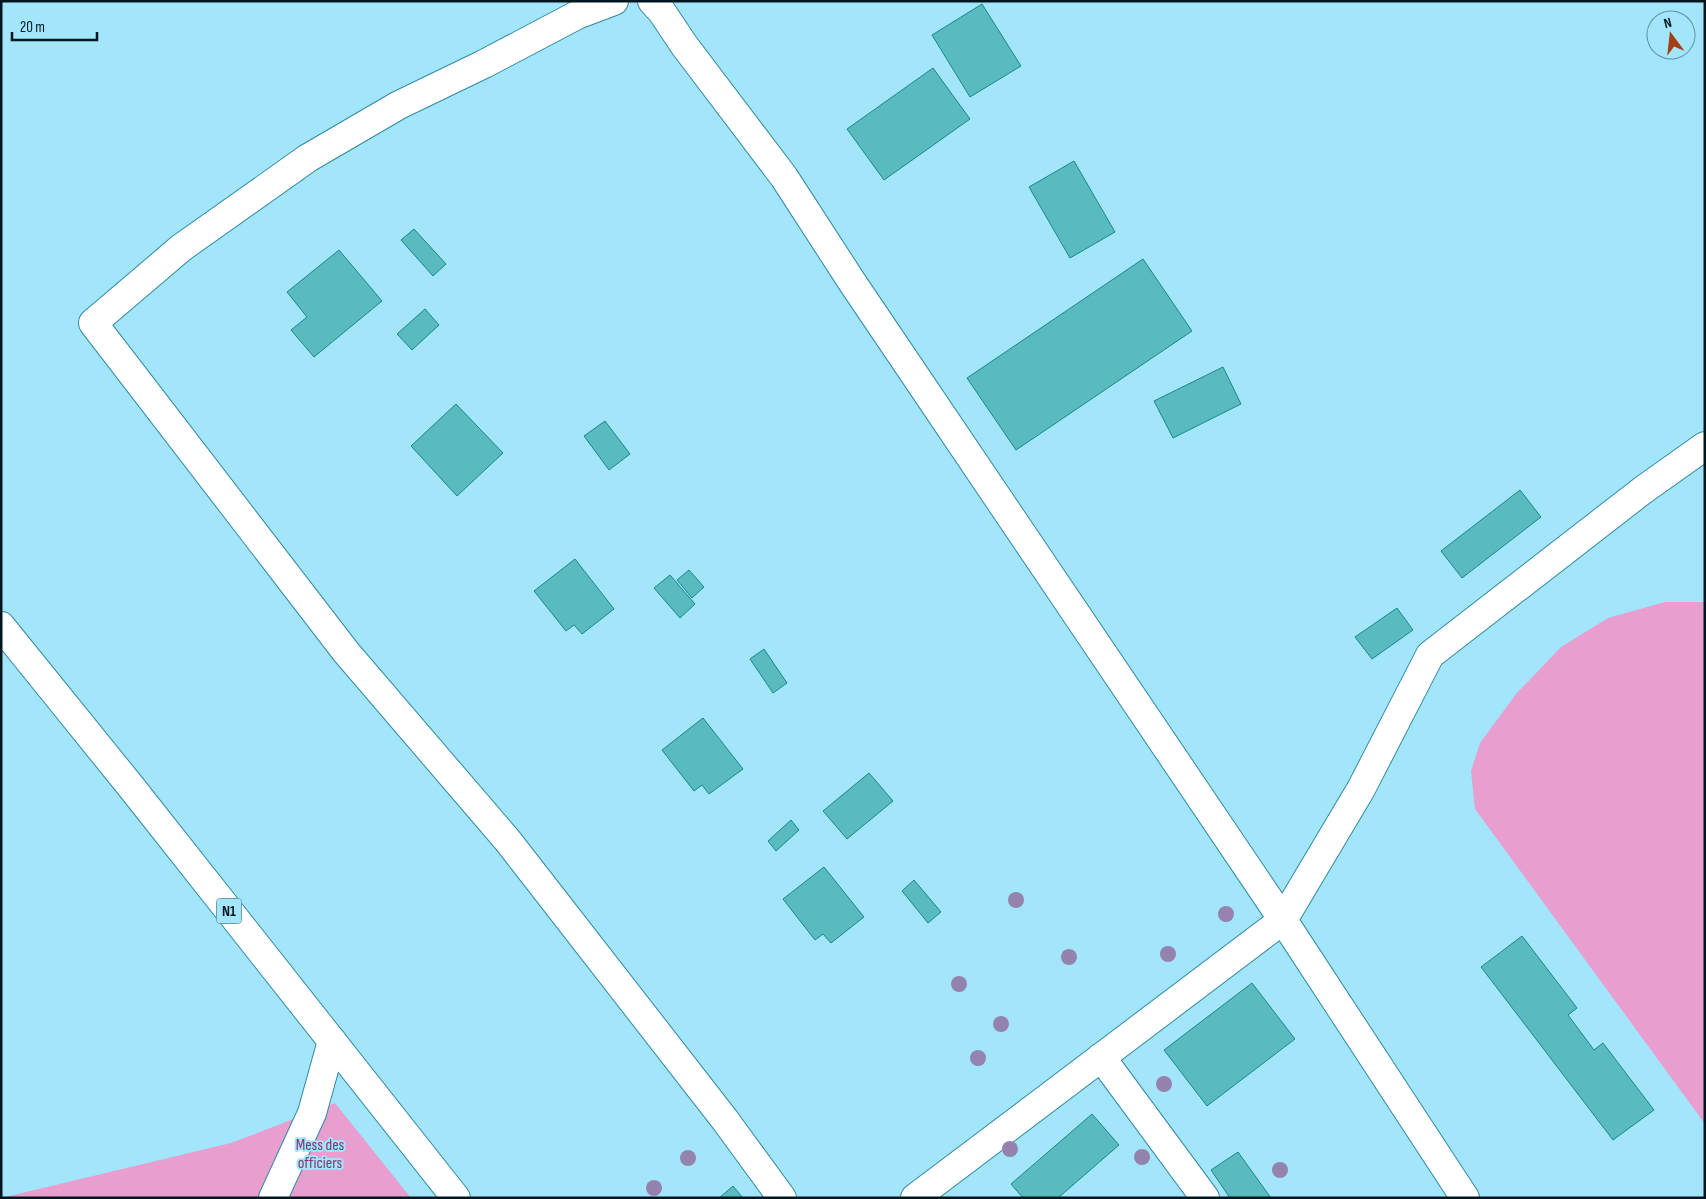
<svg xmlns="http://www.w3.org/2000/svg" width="1706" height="1199" viewBox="0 0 1706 1199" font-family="'Sofia Sans Condensed',sans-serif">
	<rect width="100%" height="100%" fill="#a3e5fb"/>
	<g fill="#e89fcf">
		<polygon points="1665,602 1705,602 1705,1124 1475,809 1471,771 1480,743 1516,694 1561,647 1608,618"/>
		<polygon points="335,1103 411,1198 1,1198 231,1143"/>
	</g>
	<g fill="#59bac0" stroke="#1a878d">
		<polygon points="982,4 1021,66 970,97 932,35"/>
		<polygon points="933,68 970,119 884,180 847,129"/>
		<polygon points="1074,161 1115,232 1070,258 1029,187"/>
		<polygon points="414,229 446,264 433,276 401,240"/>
		<polygon points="339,250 382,301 314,357 291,330 307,317 287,292"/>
		<polygon points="1143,259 1192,331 1016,450 967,378"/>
		<polygon points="425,309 439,325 412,350 397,334"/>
		<polygon points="1223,367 1241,404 1173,438 1154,401"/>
		<polygon points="456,404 503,453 457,496 411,446"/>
		<polygon points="605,421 630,454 609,470 584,436"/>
		<polygon points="1520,490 1541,517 1462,578 1441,551"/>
		<polygon points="575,559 614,609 582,634 574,625 566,631 534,591"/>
		<polygon points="689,570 704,587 692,598 677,580"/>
		<polygon points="670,575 695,604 680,618 654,588"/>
		<polygon points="1397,608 1413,630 1372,659 1355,637"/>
		<polygon points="764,649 787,683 773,693 750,659"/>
		<polygon points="703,718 743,769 709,794 702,785 694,791 662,750"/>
		<polygon points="869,773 893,801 847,839 823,811"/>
		<polygon points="791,820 799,830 776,851 768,841"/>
		<polygon points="824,867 864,917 831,943 823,934 815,940 783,899"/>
		<polygon points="914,880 941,912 928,923 902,891"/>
		<polygon points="1522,936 1577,1008 1568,1015 1594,1050 1603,1043 1654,1110 1613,1140 1481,967"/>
		<polygon points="1252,983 1295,1039 1207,1106 1164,1050"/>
		<polygon points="1092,1114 1119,1145 1058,1198 1023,1198 1011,1184"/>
		<polygon points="1238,1152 1271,1198 1230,1198 1211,1170"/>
		<polygon points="733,1186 743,1198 719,1198"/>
	</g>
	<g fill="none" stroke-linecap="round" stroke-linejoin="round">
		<g stroke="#318aa4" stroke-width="30">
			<g id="minor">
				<polyline points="614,1 577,15 484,64 399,105 308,158 181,248 93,323 346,652 508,841 725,1120 782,1198"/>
				<polyline points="652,1 662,12 684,45 784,177 852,282 1283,920 1465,1198"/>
				<polyline points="1101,1057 1205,1198"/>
				<polyline points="273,1198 312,1113 332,1041"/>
				<polyline points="915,1198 1283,920 1361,789 1430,655 1643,490 1705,446"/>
			</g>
		</g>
		<g stroke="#318aa4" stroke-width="30">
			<polyline id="highway" points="1,626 132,788 456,1198"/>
		</g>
		<use href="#minor" stroke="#fff" stroke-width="28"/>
		<use href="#highway" stroke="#fff" stroke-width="28"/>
	</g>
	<g fill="#9483ae">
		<circle cx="1016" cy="900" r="8"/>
		<circle cx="1226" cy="914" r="8"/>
		<circle cx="1168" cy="954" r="8"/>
		<circle cx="1069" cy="957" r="8"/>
		<circle cx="959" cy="984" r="8"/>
		<circle cx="1001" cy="1024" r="8"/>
		<circle cx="978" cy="1058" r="8"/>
		<circle cx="1164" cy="1084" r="8"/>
		<circle cx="1010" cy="1149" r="8"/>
		<circle cx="1142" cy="1157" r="8"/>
		<circle cx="688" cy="1158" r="8"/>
		<circle cx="1280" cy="1170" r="8"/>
		<circle cx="654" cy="1188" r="8"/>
	</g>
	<g text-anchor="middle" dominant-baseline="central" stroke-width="4" stroke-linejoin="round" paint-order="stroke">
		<rect fill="#a3e5fb" stroke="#315460" stroke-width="1" x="216.5" y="898.5" width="25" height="25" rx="4"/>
		<g font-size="15" font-weight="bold" fill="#00161e">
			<text x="229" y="911">N1</text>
		</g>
		<g font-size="16" fill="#88326f" stroke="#a3e5fb">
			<text x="320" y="1145">Mess des<tspan x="320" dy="18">officiers</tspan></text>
		</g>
	</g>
	<rect width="1706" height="1199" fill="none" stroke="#00161e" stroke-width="5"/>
	<g transform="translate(1671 35) rotate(345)"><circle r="24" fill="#a3e5fb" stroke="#6292a3"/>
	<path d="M0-4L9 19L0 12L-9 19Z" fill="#a43f13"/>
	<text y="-8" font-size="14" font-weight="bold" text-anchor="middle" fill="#00161e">N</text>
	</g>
	<path d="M12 32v8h85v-8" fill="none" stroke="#00161e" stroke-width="2.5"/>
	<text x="20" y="32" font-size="15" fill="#00161e" stroke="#a3e5fb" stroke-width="4" paint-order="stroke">20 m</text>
</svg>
